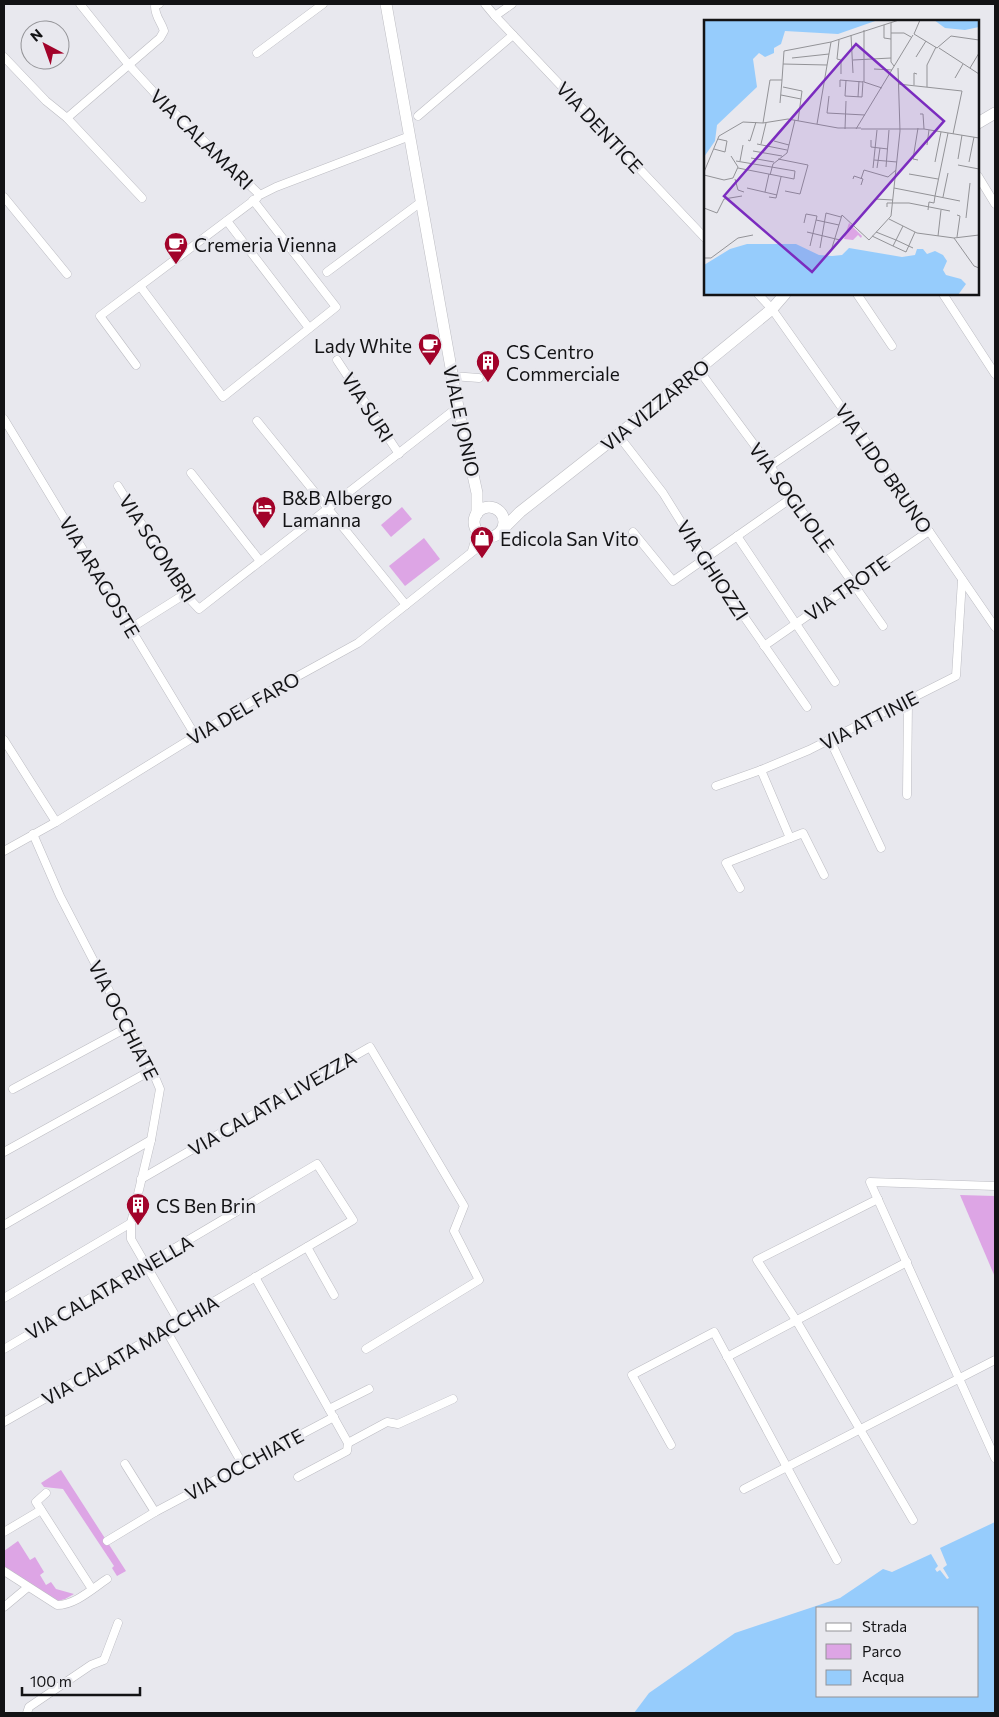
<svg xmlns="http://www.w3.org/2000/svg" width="999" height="1717" viewBox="0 0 999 1717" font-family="Commissioner,sans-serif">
	<rect width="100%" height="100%" fill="#e8e8ee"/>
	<g fill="#dda5e5">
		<polygon points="402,507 412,519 391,537 381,525"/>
		<polygon points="424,538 440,559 405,586 389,566"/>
		<polygon points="960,1195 995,1196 995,1277"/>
		<polygon points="61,1470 126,1571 117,1576 112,1568 114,1566 63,1489 44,1487 41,1483"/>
		<polygon points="18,1541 30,1560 35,1557 44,1572 40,1575 46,1585 51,1582 56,1589 74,1594 65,1599 58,1601 4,1568 4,1551"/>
	</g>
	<path fill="#96ccfc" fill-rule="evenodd" d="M995 1522V1713H634L649 1693 735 1633 840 1598 883 1569 892 1572 931 1554 938 1566 935 1569 937 1572 940 1570 947 1579 949 1578 943 1568 947 1565 940 1548ZM818 1608H978V1696H818Z"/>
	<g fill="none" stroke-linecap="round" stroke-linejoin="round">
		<g stroke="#bcbcc2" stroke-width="9">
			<g id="street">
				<polyline points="80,4 128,64 161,100 260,195 276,187 410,136"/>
				<polyline points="485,4 495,16 705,238"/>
				<polyline points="495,16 512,4"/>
				<polyline points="257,53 323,4"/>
				<polyline points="4,57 46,101 67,118 142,198"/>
				<polyline points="418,116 513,35"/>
				<path d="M67 118 160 38 164 31C161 21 155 17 155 6L159 4"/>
				<polyline points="978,176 995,204"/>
				<polyline points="4,197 67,274"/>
				<polyline points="227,221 309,328"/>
				<polyline points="327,272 421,202"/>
				<polyline points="140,286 223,397 336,307 253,200"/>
				<polyline points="758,294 772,309 929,531 995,627"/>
				<polyline points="857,294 892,346"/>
				<polyline points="943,294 995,374"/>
				<polyline points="337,360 399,454"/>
				<polyline points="136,365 100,316 257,198"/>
				<polyline points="698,369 770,466 883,626"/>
				<polyline points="452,376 479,378"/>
				<polyline points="4,419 195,735"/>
				<polyline points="257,421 406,605"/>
				<polyline points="618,435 663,493 704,559 807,707"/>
				<polyline points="770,466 846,414"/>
				<polyline points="191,473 260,561"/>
				<polyline points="118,486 185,594 199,609 458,407"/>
				<polyline points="633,532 673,581 793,497"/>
				<polyline points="737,536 835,682"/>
				<polyline points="472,551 478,531"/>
				<polyline points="131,628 185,594"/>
				<polyline points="764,646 929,531"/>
				<polyline points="4,740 56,822"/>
				<polyline points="830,740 881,848"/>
				<polyline points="716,786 761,770"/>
				<polyline points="907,795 908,701"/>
				<polyline points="33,834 60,896 128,1027 152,1070 160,1089 151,1140 131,1223 131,1239 179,1322"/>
				<polyline points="790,838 761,770 809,750 956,676 962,580"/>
				<polyline points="4,851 56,822 249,703 358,643 491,537"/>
				<polyline points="740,888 726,863 803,833 824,875"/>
				<polyline points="13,1089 128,1027"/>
				<polyline points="4,1152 152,1070"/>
				<polyline points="141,1179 370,1047 464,1206 454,1231 479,1280 366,1349"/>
				<polyline points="995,1186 870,1182 995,1458"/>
				<polyline points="878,1199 757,1260 796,1320 913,1520"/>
				<polyline points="4,1225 151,1140"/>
				<polyline points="307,1247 334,1295"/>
				<polyline points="255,1277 348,1443 347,1451 298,1477"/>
				<polyline points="4,1298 131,1223"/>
				<polyline points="166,1330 243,1465"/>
				<polyline points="4,1349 317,1164 353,1220 179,1322 4,1422"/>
				<polyline points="727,1357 907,1262"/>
				<polyline points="329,1409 369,1389"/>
				<polyline points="348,1443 387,1422 398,1424 453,1399"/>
				<polyline points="671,1445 632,1375 714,1332 837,1560"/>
				<polyline points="125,1464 155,1512"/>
				<polyline points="744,1489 995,1360"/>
				<polyline points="46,1493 36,1502 92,1589"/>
				<polyline points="4,1532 41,1510"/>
				<polyline points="107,1541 155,1512 334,1417"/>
				<path d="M4 1571 57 1605C75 1605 92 1589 107 1579"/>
				<polyline points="4,1607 28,1587"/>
				<polyline points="27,1713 29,1707 91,1665 104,1660 118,1623"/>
			</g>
		</g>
		<g stroke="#bcbcc2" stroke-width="12">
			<g id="secondary">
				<polyline points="386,4 458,407 477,493 477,514"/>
				<polyline points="978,123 995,113"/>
				<circle cx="489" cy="522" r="15"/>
				<polyline points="503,529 520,512 618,435 772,309 785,294"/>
			</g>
		</g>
		<use href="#street" stroke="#fff" stroke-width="8"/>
		<use href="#secondary" stroke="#fff" stroke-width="11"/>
	</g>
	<defs>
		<g id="cafe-pin" transform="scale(1.25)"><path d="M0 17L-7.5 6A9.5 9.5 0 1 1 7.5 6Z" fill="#a2032a" stroke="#e8e8ee"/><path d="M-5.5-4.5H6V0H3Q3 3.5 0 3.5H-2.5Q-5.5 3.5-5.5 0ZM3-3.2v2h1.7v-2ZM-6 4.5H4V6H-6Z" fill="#fff"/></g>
		<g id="building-pin" transform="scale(1.25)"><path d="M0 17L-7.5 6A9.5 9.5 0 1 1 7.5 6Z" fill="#a2032a" stroke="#e8e8ee"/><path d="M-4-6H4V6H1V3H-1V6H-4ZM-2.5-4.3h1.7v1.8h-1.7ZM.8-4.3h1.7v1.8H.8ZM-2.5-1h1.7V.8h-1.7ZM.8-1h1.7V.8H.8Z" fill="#fff"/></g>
		<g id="hotel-pin" transform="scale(1.25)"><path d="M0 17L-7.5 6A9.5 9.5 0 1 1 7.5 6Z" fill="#a2032a" stroke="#e8e8ee"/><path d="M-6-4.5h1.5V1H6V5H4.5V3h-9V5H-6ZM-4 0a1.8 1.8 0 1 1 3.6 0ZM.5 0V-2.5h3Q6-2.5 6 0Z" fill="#fff"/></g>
		<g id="shop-pin" transform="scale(1.25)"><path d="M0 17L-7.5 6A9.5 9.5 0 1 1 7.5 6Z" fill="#a2032a" stroke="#e8e8ee"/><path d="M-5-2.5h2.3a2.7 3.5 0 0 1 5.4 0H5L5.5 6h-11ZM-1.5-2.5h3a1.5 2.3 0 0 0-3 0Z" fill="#fff"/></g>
	</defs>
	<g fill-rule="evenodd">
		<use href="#cafe-pin" x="176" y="244"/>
		<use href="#cafe-pin" x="430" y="345"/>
		<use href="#building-pin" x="488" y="362"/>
		<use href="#hotel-pin" x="264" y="508"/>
		<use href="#shop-pin" x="482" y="538"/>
		<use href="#building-pin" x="138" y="1205"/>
	</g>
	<g text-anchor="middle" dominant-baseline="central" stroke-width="5" stroke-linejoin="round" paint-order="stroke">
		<g font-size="19" fill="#131315" stroke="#e8e8ee">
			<text transform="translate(600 127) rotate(47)">VIA DENTICE</text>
			<text transform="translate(202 139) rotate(44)">VIA CALAMARI</text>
			<text transform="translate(655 405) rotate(-39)">VIA VIZZARRO</text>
			<text transform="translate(368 407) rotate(57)">VIA SURI</text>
			<text transform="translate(462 421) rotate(78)">VIALE JONIO</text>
			<text transform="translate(884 468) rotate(55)">VIA LIDO BRUNO</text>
			<text transform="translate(792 497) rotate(54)">VIA SOGLIOLE</text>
			<text transform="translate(158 548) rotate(57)">VIA SGOMBRI</text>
			<text transform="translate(713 570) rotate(57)">VIA GHIOZZI</text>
			<text transform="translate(100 577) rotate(59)">VIA ARAGOSTE</text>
			<text transform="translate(847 588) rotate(-35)">VIA TROTE</text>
			<text transform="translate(243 708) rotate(-30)">VIA DEL FARO</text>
			<text transform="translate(869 720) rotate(-27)">VIA ATTINIE</text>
			<text transform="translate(124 1020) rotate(63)">VIA OCCHIATE</text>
			<text transform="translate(272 1103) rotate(-30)">VIA CALATA LIVEZZA</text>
			<text transform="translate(109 1287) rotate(-30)">VIA CALATA RINELLA</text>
			<text transform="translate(130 1350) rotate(-30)">VIA CALATA MACCHIA</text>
			<text transform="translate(244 1464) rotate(-28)">VIA OCCHIATE</text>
		</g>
		<g font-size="19" fill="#131315" stroke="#e8e8ee" text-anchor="start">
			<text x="194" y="244">Cremeria Vienna</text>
			<text x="412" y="345" text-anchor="end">Lady White</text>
			<text x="506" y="351">CS Centro<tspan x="506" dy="22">Commerciale</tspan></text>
			<text x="282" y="497">B&amp;B Albergo<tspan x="282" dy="22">Lamanna</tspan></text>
			<text x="500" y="538">Edicola San Vito</text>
			<text x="156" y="1205">CS Ben Brin</text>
		</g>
	</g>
	<g transform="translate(704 20)">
		<rect width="275" height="275" fill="#e8e8ee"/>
		<path d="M145 203 158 216 157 218 154 215 149 220 140 219Z" fill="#dda5e5"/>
		<path d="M0 0H174L134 14 81 11 77 24 70 28V33L61 37 55 33 49 39 53 67 13 105 11 121 0 137ZM230 0H275V7L261 10 241 8ZM43 224H92L115 235 128 236 138 235 145 228 198 237 211 235 213 229H219L223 234 231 231 239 235 243 241 239 250 242 255 257 259 262 264 254 275H0V245L26 229Z" fill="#96ccfc"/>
		<path fill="none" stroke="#939397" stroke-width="1" d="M187 3V42L190 46M180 5V18L187 19M160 10V62L178 68M187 13H200L207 17M210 14 233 28 247 16 275 20M210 14 216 0M147 15 149 53M135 20 133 39 137 40V54M235 28 275 54M212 37 222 21M88 38 125 34M149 40 187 38M79 44 123 45M266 48 275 33M170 49 188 50M251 58 259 44M142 60 141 76 158 77 159 61M194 64 258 71 249 114M210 65V53L213 54M79 67 98 71 94 101M136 67V60L159 62M223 67V45L232 27M77 75 97 79M125 76 123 93 161 95M154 77 155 61M76 83 78 60M216 94H219L220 109M59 103 66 60H78L80 31 127 22 195 0M113 104 127 22M141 109 142 81M152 109 209 15M157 109H220L275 118M44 120 46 121 52 102M167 120V127L184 129M70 121 85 125M53 124 83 130M57 124 62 103M223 125 225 110M10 129 21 132 23 121 14 119M49 131 78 136M47 138 70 142M74 139 104 145 96 174 81 171M254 139 258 115M170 140 193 142M214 140 209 139 214 108M32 141 91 151 90 159 34 148M36 141 39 125M231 142 237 112M265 142 270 117M254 145 275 149M182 147 185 110M169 148 173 110M173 148 176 128M0 152 15 116 39 102 59 103 84 99 134 108H157M205 154 234 159M0 155 20 160 29 158 34 147 27 136M66 155 69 144 83 133 91 100M31 159 34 170 40 172M149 159 150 156 159 159 157 165M157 159 160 150 184 157 192 150M43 168 73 175M190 168 231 176 244 113M61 172 65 154M65 177 72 178 77 157M239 177 244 153M171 179 189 180M183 187V183H205L246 191M0 188 13 193 20 179 38 176M224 190 225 182 230 183 231 176 256 181M253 195 256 196 253 217M262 198 266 163M185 199 213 213 250 218 275 215M112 200 135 205M100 203 102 194 113 196 106 226M199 206 192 220 209 228M103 212 136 220M168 216 189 226 192 220 172 212M234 216 237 190M250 218 270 246 275 248M189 226 202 232 211 212M116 228 122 193 137 197M127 231 138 195 165 220 187 196 196 111 194 48M0 238H7L34 218 49 215"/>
		<path fill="#7b2cbf" fill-opacity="0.15" stroke="#7b2cbf" stroke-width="2.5" d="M152 24 240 101 108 252 20 176Z"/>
		<rect width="275" height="275" fill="none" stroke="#131315" stroke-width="2.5"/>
	</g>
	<rect width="999" height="1717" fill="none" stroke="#131315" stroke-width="10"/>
	<rect x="816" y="1607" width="162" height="90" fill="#e8e8ee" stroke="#939397"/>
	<rect x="826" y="1623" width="25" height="8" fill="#ffffff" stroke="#939397"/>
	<text x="862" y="1632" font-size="15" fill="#131315">Strada</text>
	<rect x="826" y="1644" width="25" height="15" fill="#dda5e5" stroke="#939397"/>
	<text x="862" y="1657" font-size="15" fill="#131315">Parco</text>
	<rect x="826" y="1670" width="25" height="15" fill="#96ccfc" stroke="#939397"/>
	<text x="862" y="1682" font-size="15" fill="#131315">Acqua</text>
	<g transform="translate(45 45) rotate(319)"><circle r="24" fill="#e8e8ee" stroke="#939397"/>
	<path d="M0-4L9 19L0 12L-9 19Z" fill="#a2032a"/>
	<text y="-8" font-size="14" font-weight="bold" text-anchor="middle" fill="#131315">N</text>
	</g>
	<path d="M22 1687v8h118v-8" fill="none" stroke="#131315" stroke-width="2.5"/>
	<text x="30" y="1687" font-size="15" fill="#131315" stroke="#e8e8ee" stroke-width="4" paint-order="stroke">100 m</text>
</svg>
